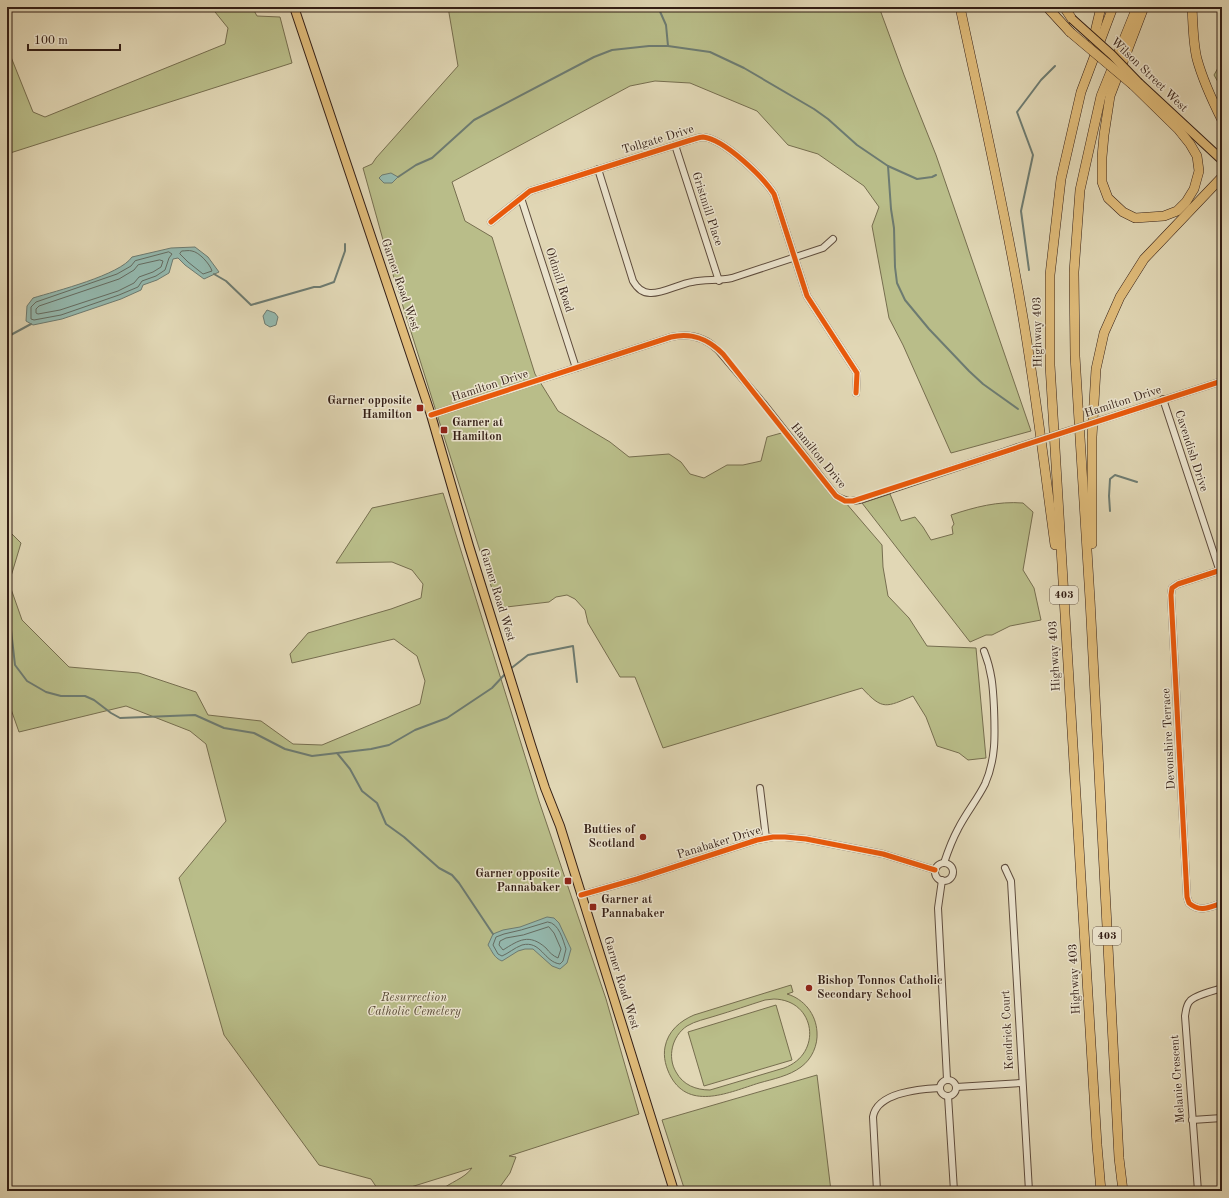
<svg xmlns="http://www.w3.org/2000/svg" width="1229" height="1198" viewBox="0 0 1229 1198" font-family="'Old Standard TT',serif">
	<rect width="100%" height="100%" fill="#e1d7b5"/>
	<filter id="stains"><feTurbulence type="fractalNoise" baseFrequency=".005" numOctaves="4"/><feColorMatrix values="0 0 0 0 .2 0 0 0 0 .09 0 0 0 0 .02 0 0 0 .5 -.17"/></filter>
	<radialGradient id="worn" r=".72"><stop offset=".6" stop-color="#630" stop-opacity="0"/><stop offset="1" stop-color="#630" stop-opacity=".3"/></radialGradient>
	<g fill="#b9bd89" stroke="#766e4f" fill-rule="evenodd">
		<polygon points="211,7 252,7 257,16 280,17 292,63 7,154 7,47 33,112 45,117 225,44 228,28"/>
		<path d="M448 7H879L904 75 936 155 1031 431 951 453 903 345 889 318 872 226 879 207 864 186 818 154 788 145 757 111 690 83 655 81 630 86 452 182 465 221 492 237 535 374 558 411 610 442 629 457 669 454 681 462 690 474 704 478 727 465H743L761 461 767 437 785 432 882 545 883 567 888 596 909 618 927 646 976 648 986 758 968 760 959 753 937 746 926 717 913 696C886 707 883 711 862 688L663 748 635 677H620L588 623 585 610 575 599 567 595 556 597 549 602 498 608 390 265 363 168 372 164 376 158 458 66Z"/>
		<polygon points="1222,61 1222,89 1214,75"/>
		<path d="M443 493 539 801 606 999 639 1114 509 1156 516 1157 510 1173 497 1191H440C450 1182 464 1179 472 1168L398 1191H379L371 1179 319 1165 224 1035 179 878 226 821 206 744 190 731 126 706 19 732 7 698V529L21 543 9 583 22 620 69 667 139 673 196 692 208 715 261 721 293 744 322 745 420 704 425 681 417 656 394 639 292 663 290 654 308 633 391 609 421 598 423 584 412 570 392 562 336 563 372 508Z"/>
		<path d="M890 494 901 521 915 517 923 527 931 540 953 534 952 527 954 524 951 515C975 507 998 501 1023 503L1033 512 1023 570 1034 588 1041 620 1010 626 992 635H986L970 642 862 503Z"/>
		<path d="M791 985 793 992 787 994C804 999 816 1014 817 1032 818 1045 812 1059 801 1067 789 1076 773 1079 759 1083 730 1092 690 1111 671 1077 666 1068 663 1057 665 1047 668 1031 680 1021 694 1015ZM774 999C816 1000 823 1054 784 1068L710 1090C696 1090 683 1085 676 1072 667 1057 672 1036 687 1026 695 1021 706 1019 715 1016 732 1011 749 1005 765 1000Z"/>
		<polygon points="776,1005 792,1060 704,1086 688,1032"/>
		<polygon points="817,1075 831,1191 685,1191 662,1120"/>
	</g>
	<g fill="#94b9af" stroke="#6d7b71">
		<polygon points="391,173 398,177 392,183 384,183 379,178 382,175"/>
		<path d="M195 247 208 257 219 272 204 279 185 265 178 258 173 259 169 273 157 280 143 285 141 290 121 299 62 319 33 325 26 321 27 306 33 298C56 291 120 275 132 257L171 248Z"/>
		<polygon points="267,310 275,313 278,317 276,325 270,327 265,324 263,316"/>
		<path d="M547 917 554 918 559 923 571 949 567 963 560 969 552 966 533 949H525L518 951 502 961C494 958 492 951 488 945L493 934 503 930 520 927Z"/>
	</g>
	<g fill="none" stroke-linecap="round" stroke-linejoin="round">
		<g stroke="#646c62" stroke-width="1">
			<path d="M182 251C185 251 189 250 192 251 199 252 210 264 212 271L203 274 188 262 180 254Z"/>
			<polygon points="169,252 172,254 169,258 165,270 156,276 142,281 138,287 119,295 61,315 34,320 31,319 31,307 36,302 117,274 131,266 135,261"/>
			<polygon points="160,260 163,261 161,267 153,272 139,277 134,283 118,291 60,310 38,314 36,313 36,309 39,306 119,279 134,270 138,265"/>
			<path d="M548 922C559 923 563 940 566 949L563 961 560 964C544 962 541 940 522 945 514 948 509 953 502 956L498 954 493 945 496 937 504 934 521 930Z"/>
			<path d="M549 927 554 933 561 949 558 958C553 956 549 952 546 948 529 933 519 940 503 950L499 945 500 941 506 938 523 935Z"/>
		</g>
		<g stroke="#6d7b71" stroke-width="2">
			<polyline points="658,7 666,25 668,46"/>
			<polyline points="888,166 891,209 894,228 895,267 897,283 905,300 929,329 969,371 983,384 1018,409"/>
			<polyline points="398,177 416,165 432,158 474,120 594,57 612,50 649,46 668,46 710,52 744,68 814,109 828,119 857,145 888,166 917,179 932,177 936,175"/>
			<polyline points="1029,270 1021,211 1033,155 1017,112 1041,80 1055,66"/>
			<polyline points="214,274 226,281 251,305 314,287 320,287 334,282 345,251 345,244"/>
			<polyline points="7,337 31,324"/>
			<polyline points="1110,511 1109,496 1110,479 1115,475 1137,482"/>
			<polyline points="7,614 10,621 15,665 27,681 46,692 61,696 85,696 94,700 111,713 120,718 195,715 224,728 254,733 285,749 312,756 371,749 389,745 415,730 447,718 492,688 506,673"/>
			<polyline points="509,670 528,655 573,646 577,682"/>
			<polyline points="337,753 350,769 362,791 377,803 386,824 404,837 439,868 452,875 459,883 493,934"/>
		</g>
		<g stroke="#5e4c3d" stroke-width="8">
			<g id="minor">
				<polyline points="675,145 719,281"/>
				<path d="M598 169 633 281C637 288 642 293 650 293 662 294 679 284 692 282 705 279 718 281 732 278L823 248 833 239"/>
				<polyline points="521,198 576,368"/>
				<path d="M491 222 530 191 691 140C695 139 699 137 703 137 724 139 763 177 774 194L807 296 857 373 856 393"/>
				<polyline points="1163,399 1222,578"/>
				<path d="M431 415 671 337C689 333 705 337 718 350L763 403 836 496C847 502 851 502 863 499L1012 449"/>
				<polyline points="1117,415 1222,381"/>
				<path d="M1218 571 1178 584 1172 588 1171 595 1187 897 1189 903C1200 913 1210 907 1222 903"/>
				<polyline points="760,788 766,838"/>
				<path d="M944 863C948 851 952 840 958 829 966 813 977 800 985 784 996 759 995 735 994 708 993 687 992 671 984 651"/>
				<circle cx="944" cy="872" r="9"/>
				<polyline points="1005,868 1011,881 1029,1191"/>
				<polyline points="942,880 938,908 947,1079"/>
				<polyline points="581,895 637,879 757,840 773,837 785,837 806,839 883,854 935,870"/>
				<circle cx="948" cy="1088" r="8"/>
				<polyline points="956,1087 1022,1083"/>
				<polyline points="948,1096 954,1191"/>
				<polyline points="1192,1120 1222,1118"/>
				<path d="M877 1191 873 1117C877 1092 920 1089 940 1088"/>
				<path d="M1198 1191 1185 1016C1186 1011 1186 1005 1190 1001 1195 995 1214 991 1222 988"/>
			</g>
		</g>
		<g stroke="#331e15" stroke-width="10">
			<g id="major">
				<polyline points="294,7 431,415 469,546 531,745 545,788 560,826 674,1191"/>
				<polyline points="1139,83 1222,160"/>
			</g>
		</g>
		<g stroke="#331e15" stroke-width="10">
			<g id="highway">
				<path d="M960 7C981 106 1004 206 1021 306 1035 385 1044 465 1055 545"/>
				<polyline points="1047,7 1070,32"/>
				<polyline points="1064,7 1072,19"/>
				<path d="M1192 7C1193 24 1193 43 1197 59 1203 81 1212 100 1222 120"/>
				<polyline points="1092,45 1101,7"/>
				<polyline points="1133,85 1178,129 1190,144 1197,156 1199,171 1194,189 1186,202 1177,211 1164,216 1135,218 1123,212 1108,198 1102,182 1102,157 1104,135 1110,96 1144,7"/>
				<polyline points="1092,544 1092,437 1096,369 1104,333 1120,297 1144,259 1222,177"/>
				<polyline points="1101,1191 1097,1145 1050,365 1050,275 1061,179 1081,92 1113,7"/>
				<polyline points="1123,1191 1119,1158 1090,599 1075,356 1074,272 1080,190 1101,96 1137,7"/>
			</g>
		</g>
		<use href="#minor" stroke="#ece5cf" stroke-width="6"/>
		<use href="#major" stroke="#e0bc7a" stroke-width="8"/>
		<use href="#highway" stroke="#e0bc7a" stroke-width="9"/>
		<g stroke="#5e4c3d" stroke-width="8" stroke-linecap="butt">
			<polyline id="minor-bridge" points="1012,449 1117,415"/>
		</g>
		<g stroke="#331e15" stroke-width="10" stroke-linecap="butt">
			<polyline id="major-bridge" points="1072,19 1112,55 1139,83"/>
		</g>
		<g stroke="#331e15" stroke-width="10" stroke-linecap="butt">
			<polyline id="highway-bridge" points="1070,32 1133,85"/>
		</g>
		<use href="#minor-bridge" stroke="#ece5cf" stroke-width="6"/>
		<use href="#major-bridge" stroke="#e0bc7a" stroke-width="8"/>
		<use href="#highway-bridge" stroke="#e0bc7a" stroke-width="9"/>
		<g stroke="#ece5cf" stroke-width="8">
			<g id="cycleway">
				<path d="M491 222 530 191 691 140C695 139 699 137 703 137 724 139 763 177 774 194L807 296 857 373 856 393"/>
				<path d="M431 415 671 337C692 332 708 339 723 354L836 496 845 501H853L1222 381"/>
				<path d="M1218 571 1178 584 1172 588 1171 595 1187 897 1189 903C1200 913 1210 907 1222 903"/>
				<polyline points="581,895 637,879 757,840 773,837 785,837 806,839 883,854 935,870"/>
			</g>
		</g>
		<use href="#cycleway" stroke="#e8590c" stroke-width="5"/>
	</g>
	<g fill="#8f2418" stroke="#ece5cf" stroke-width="1.5">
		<rect x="416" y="404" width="8" height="8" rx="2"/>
		<rect x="440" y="426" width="8" height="8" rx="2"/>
		<circle cx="643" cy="837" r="4"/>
		<rect x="564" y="877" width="8" height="8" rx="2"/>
		<rect x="589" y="903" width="8" height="8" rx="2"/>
		<circle cx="809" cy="988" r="4"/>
	</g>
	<g text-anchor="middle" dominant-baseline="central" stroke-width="3" stroke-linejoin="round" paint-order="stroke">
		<g fill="#ece5cf" stroke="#6a5a4d" stroke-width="1">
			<rect x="1050" y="586" width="28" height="18" rx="3"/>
			<rect x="1093" y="927" width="28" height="18" rx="3"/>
		</g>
		<g font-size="11" font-weight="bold" fill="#331e15">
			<text x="1064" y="595">403</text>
			<text x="1107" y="936">403</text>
		</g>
		<g font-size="12" fill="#331e15" stroke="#ece5cf">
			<text transform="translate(1149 75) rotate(44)">Wilson Street West</text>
			<text transform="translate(658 140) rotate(-17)">Tollgate Drive</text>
			<text transform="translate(707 209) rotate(72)">Gristmill Place</text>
			<text transform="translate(559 280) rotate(72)">Oldmill Road</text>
			<text transform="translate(400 285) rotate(71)">Garner Road West</text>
			<text transform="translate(1038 332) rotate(-91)">Highway 403</text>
			<text transform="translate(490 386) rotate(-18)">Hamilton Drive</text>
			<text transform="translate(1123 402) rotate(-18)">Hamilton Drive</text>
			<text transform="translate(1191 451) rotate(72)">Cavendish Drive</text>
			<text transform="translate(818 456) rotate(51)">Hamilton Drive</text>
			<text transform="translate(497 595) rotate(73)">Garner Road West</text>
			<text transform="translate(1055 656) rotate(-93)">Highway 403</text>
			<text transform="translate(1169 739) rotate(-93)">Devonshire Terrace</text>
			<text transform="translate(719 843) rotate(-17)">Panabaker Drive</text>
			<text transform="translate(1075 979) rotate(-93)">Highway 403</text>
			<text transform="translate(621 983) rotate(73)">Garner Road West</text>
			<text transform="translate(1008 1030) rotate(-93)">Kendrick Court</text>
			<text transform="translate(1178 1079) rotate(-94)">Melanie Crescent</text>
		</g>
		<g font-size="12" font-weight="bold" fill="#331e15" stroke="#ece5cf" text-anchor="end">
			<text x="412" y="401">Garner opposite<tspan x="412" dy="14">Hamilton</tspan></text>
			<text x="452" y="423" text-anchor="start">Garner at<tspan x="452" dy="14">Hamilton</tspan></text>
			<text x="635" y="830">Butties of<tspan x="635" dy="14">Scotland</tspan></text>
			<text x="560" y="874">Garner opposite<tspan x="560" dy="14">Pannabaker</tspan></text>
			<text x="601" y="900" text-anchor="start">Garner at<tspan x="601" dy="14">Pannabaker</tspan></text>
			<text x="817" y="981" text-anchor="start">Bishop Tonnos Catholic<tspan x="817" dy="14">Secondary School</tspan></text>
		</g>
		<g font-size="12" font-style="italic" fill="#544632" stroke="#ece5cf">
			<text x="414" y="998">Resurrection<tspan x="414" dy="14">Catholic Cemetery</tspan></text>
		</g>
	</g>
	<rect width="1229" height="1198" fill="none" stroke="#e1d7b5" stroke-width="24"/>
	<rect x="8" y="8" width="1213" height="1182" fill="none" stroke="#331e15" stroke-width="2"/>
	<rect x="12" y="12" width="1205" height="1174" fill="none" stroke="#331e15"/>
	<path d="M28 44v6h92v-6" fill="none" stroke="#331e15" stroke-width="2"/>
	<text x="34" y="44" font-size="12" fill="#331e15" stroke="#ece5cf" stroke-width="3" paint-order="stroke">100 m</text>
	<rect width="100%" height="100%" filter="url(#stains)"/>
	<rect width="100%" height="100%" fill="url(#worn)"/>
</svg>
